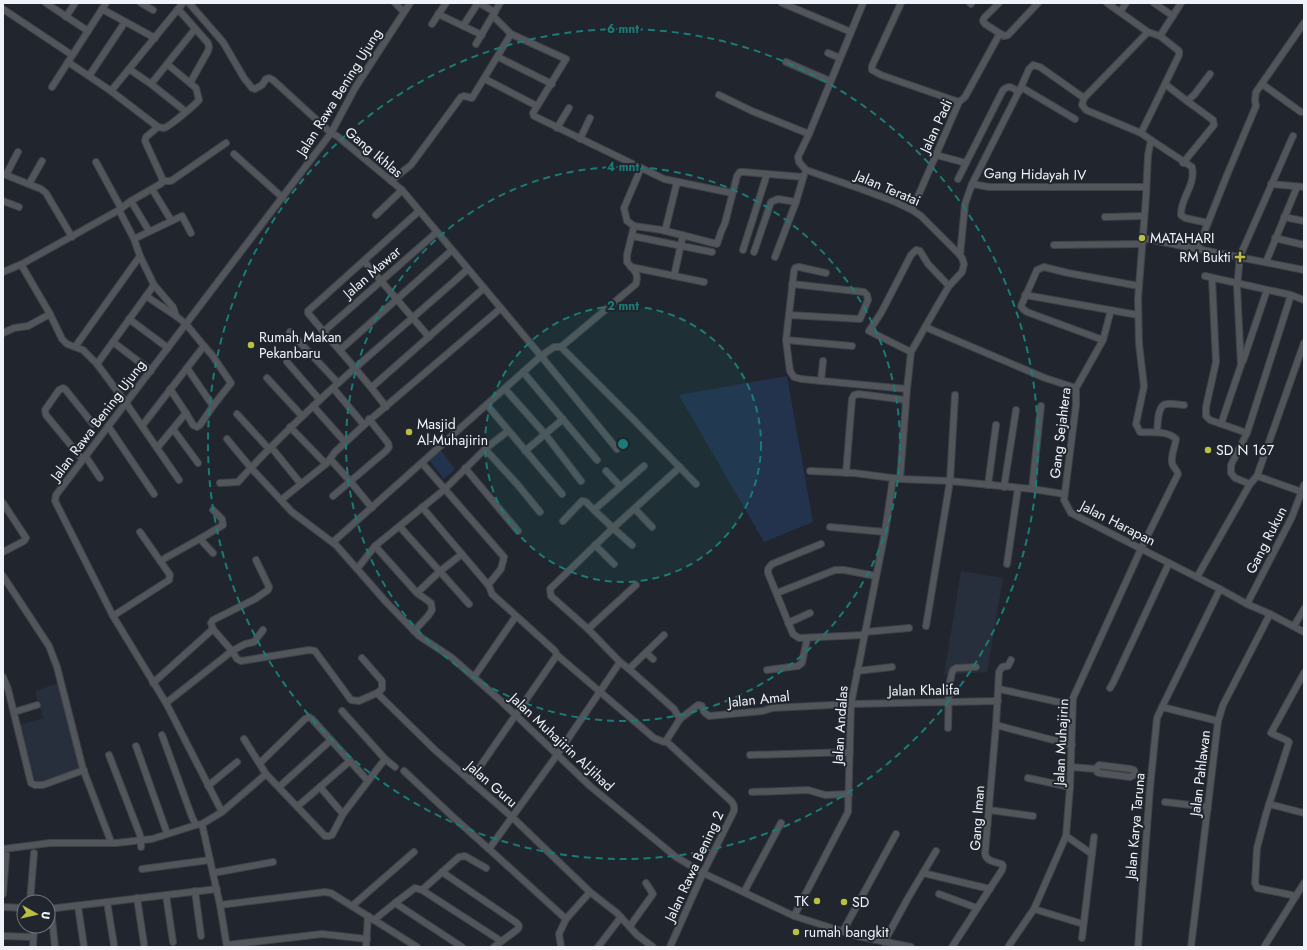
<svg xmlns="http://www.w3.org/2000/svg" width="1307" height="950" viewBox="0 0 1307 950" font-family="Jost,sans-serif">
	<rect width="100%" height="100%" fill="#20252e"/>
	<g fill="#272f3c">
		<polygon points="961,571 1003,578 987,672 944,675"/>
		<polygon points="58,683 80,770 37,784 31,770 20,725 43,718 35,691"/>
	</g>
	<g fill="#23324d">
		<polygon points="787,376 813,522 764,542 679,395"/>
		<polygon points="440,449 455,469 444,479 429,460"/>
	</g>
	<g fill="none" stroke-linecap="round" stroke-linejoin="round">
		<g stroke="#3d424b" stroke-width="8">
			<g id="minor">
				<polyline points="46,3 88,31"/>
				<polyline points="141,3 153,10"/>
				<polyline points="189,3 223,42 244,78 252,88 255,89 262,85 266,79 269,78 273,80 331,133 337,136 402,190 541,356 617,449"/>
				<polyline points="395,3 404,12"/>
				<polyline points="479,3 495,12"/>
				<polyline points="782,3 851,32"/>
				<polyline points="863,3 809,134 798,157 799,162 806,170 861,189 893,201 912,210 921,216 960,255 962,258 964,264 962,272 949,286 936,308 911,352 907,389 900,479"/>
				<polyline points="901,3 872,66 872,70 881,75 959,102"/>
				<polyline points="970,3 971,4"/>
				<polyline points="999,3 984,18 983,21 985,24 1004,36 1008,35 1038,3"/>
				<path d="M1107 3 1148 32 1084 98 1082 105 1086 110 1141 133 1151 140 1192 167C1196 186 1180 198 1181 215L1185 218 1208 223"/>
				<polyline points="1154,3 1173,16"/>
				<polyline points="3,9 72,55"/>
				<polyline points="102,9 155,38"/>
				<polyline points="178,9 208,43 209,47 208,51 190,83"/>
				<polyline points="1120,12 1126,3"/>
				<polyline points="438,14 482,35"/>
				<polyline points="493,16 511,34 566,59 533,113 534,116 664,179 732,193"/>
				<polyline points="66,17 75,3"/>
				<polyline points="432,24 446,3"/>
				<polyline points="463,26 478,3"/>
				<polyline points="1148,32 1160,36 1181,3"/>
				<polyline points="1160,36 1179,51 1179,55 1165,84"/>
				<polyline points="476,44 500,3"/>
				<polyline points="828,53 840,58"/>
				<polyline points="498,57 552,84"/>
				<polyline points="68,62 111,91 158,127 146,137 145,141 162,178 162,183 131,201 119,210 134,239 140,256 154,285 173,307 176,316 186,324 204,346 212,355 231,383 213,406 200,425 197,427 193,425 186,413 170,389"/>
				<polyline points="786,62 830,81"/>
				<polyline points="129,69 151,84 185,111"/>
				<polyline points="89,76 125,22"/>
				<polyline points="485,79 537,106"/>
				<polyline points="151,84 195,29"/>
				<polyline points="1262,84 1301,112"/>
				<polyline points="52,87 106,3"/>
				<polyline points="1021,87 1075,119"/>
				<polyline points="111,91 183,3"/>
				<polyline points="719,95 752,111 809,134"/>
				<path d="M158 127C160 127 161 128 164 128 169 127 196 104 199 100L196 88 167 64"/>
				<polyline points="557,128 569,108"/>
				<polyline points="1141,133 1165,84 1187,101 1194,95 1210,74"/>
				<polyline points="580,139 590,118"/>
				<polyline points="18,152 6,175 41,189 46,193 72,237"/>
				<polyline points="234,154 283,198"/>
				<polyline points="936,155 966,163"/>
				<polyline points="96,162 121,208"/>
				<polyline points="1183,163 1214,125 1213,120 1187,101"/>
				<polyline points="641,168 624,208 627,221 634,226 662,230 717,244 721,232 725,223 737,176 740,172 744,172 803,177"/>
				<path d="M958 179 1003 90C1010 84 1012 88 1019 92"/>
				<polyline points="162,181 171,181 226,143"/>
				<polyline points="391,181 402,172 411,165 461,97 464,96 472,98 511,34"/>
				<polyline points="29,184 42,161"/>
				<polyline points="972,184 1021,87 1029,69 1033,65 1040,67 1084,98"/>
				<polyline points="1271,184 1304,187"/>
				<polyline points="152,189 171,220"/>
				<polyline points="3,201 19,207"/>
				<polyline points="131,201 149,231"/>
				<polyline points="119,210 22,264 22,266 50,314 62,339 67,344 83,350 97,364 126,403 179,480"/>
				<polyline points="912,210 959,102 965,97 999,35"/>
				<polyline points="376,215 402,190"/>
				<polyline points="1105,217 1144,216"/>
				<polyline points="1284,217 1304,221"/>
				<polyline points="665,231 677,182"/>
				<polyline points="632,236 712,252"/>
				<polyline points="1142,238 1304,270"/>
				<polyline points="1275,238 1304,245"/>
				<polyline points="134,239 182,216 191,233"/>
				<polyline points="1054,245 1142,244"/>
				<polyline points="1198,248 1227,175 1256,106 1255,100 1256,92 1304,23"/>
				<polyline points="743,250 767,174"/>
				<polyline points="754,252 771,202 778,199 796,202"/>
				<polyline points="960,255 965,204 972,184 989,187 1146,187"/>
				<polyline points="775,257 796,202 804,175"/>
				<polyline points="364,261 429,337"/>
				<polyline points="1266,262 1297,187"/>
				<polyline points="631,267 704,282"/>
				<polyline points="3,272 22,264"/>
				<polyline points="826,273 799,267 795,268 794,271 786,340 790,371 794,377 801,379 907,389"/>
				<polyline points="674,276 683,235"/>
				<polyline points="1205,276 1291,295 1304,300"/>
				<polyline points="1212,278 1216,362 1206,407 1206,416 1210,420 1247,433"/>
				<polyline points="1025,295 1138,315"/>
				<polyline points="146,296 176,316"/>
				<polyline points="1111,310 1103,340 1076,388 1076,405 1064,500 1071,513 1220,589 1247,604 1270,614 1304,632"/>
				<polyline points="789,315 860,319 868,300 867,295 864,292 792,284"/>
				<polyline points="129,319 168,348"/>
				<polyline points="925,327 1045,378 1076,388"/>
				<polyline points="290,332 338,383"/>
				<polyline points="323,332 437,232"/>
				<polyline points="3,333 14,328 28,326 50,314"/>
				<polyline points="786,340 852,346"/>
				<polyline points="1103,340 1027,312 1023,309 1021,306 1037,270 1044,267 1068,273 1139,286"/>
				<polyline points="113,342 151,371"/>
				<polyline points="75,347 140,256"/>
				<path d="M561 347 636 284C639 272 634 271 627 262V255L634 226"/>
				<polyline points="340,350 452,250"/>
				<polyline points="911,352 869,331 881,313 911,255 916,250 920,251 928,264 949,286"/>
				<polyline points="1243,361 1267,290"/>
				<polyline points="287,362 320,400"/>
				<polyline points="97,364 154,285"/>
				<polyline points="187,368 213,406"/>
				<polyline points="523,372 597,460"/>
				<polyline points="267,378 302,416"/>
				<polyline points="821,381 823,361"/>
				<polyline points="372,387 484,288"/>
				<polyline points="333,388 364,425 501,308"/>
				<polyline points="505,389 545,434 581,481"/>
				<polyline points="487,405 562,494"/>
				<polyline points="313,406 345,442"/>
				<path d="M386 407C362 374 334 345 308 313V311L419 211"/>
				<polyline points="237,414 269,449"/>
				<polyline points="1221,424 1241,365 1237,287 1240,256 1293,136"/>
				<polyline points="108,426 154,494"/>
				<polyline points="142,426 204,346"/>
				<polyline points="290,427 326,464"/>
				<polyline points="173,429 198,463"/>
				<path d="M1157 432C1158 424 1157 404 1167 404 1173 403 1179 405 1184 405"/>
				<polyline points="227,439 251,468 292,512 336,545 387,603 419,636 451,657 501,701 590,786 676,857 703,873 794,916 857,936 911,947"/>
				<polyline points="271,447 301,484"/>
				<polyline points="157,448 186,413"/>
				<polyline points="485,449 517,484 540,512"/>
				<polyline points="525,451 563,419"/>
				<polyline points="86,457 100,478"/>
				<polyline points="330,459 335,452 364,425"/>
				<polyline points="83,460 46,415 45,410 59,390 63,388 65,389 93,424"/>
				<polyline points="422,463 504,557 501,569 488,585"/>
				<polyline points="644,466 594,510 613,528 550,589 551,596 588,629 620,662 629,669 674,709 680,719 666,741 732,802 734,806 734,811 703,873 670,947"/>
				<polyline points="465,468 518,531"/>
				<polyline points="606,471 620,486"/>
				<polyline points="810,471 854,473 900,479 950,481 1032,489 1064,494"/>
				<polyline points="846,473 852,399 854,395 859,394 906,400"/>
				<polyline points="1257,476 1302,492"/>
				<path d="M220 483 238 482C308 404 390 339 468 269"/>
				<polyline points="1250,484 1235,478 1231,473 1231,465 1247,433 1291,295"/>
				<polyline points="988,485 996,425"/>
				<polyline points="1004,487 1016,410"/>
				<polyline points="1032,489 1041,406"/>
				<polyline points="333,496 386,451 389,447 388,443 369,419"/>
				<polyline points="281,500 326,464 330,459 350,481 372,508"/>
				<polyline points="3,503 26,538 24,541 3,552"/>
				<polyline points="422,507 489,586 492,594 555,651 557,655"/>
				<polyline points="635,509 652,527"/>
				<polyline points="563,521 582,501 586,502 594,510"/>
				<polyline points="400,527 469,604"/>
				<polyline points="830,527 885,532"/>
				<polyline points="200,539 213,553"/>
				<polyline points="333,542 541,356 554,347 561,347 632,418 696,484"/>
				<polyline points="821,544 772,564 768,569 768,573 793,634 799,638 864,635"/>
				<polyline points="595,545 614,564"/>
				<polyline points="632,545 613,528 680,467"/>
				<polyline points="375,546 417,593 431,603 432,610 428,616 414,631"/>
				<polyline points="256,560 269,587 268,590 255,599 213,620 211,623 213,629 232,651 237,659 241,661 309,650 315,651 351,700 359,701 377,693 435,750 512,817 590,892 617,913 637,935 653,947"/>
				<polyline points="160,561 203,537 223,525 222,519 213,510"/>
				<polyline points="1007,564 1018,488"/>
				<polyline points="357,569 375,546 445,489 485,449 508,431"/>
				<polyline points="3,576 49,646 57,667 83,769 111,842"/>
				<polyline points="1197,577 1250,484 1257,476 1304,343"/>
				<polyline points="417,593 439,572 462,554"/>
				<polyline points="777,593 835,570 844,570 876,576"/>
				<polyline points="1247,604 1292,517 1304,485"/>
				<polyline points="113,616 169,580 170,575 140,532"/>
				<polyline points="788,623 810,613"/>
				<polyline points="926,626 950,481 955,395"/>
				<polyline points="1294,626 1304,609"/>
				<polyline points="588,629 636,585"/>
				<polyline points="865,632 909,628"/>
				<polyline points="646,653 653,659"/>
				<polyline points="362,658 382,681 382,689 377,693"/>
				<polyline points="629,669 664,635"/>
				<polyline points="767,670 798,666 802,663 807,639"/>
				<polyline points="857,671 892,667"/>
				<polyline points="3,677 8,689 31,783 35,785 43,785 84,770"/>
				<polyline points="474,677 516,616"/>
				<polyline points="153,683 213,629"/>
				<polyline points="1110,688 1113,683 1169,563"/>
				<polyline points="999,689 1072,705"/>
				<polyline points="166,703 232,651 245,644 254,642 263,630"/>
				<polyline points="342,711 385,759"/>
				<polyline points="14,712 37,705"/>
				<polyline points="680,719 698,705 702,706 704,712 709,716 763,711 772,708 851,704 998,701"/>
				<polyline points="1218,721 1162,707 1220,589"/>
				<polyline points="996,725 1072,745"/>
				<path d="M948 728C949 710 947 686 953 670L956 668 976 667"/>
				<polyline points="162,735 192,817 196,825"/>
				<polyline points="244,739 266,774"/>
				<polyline points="136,746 167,833"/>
				<polyline points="109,755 140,835 141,840 141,847"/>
				<polyline points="750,755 850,752"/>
				<polyline points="260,763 305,719 309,717 312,719 368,781"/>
				<polyline points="1071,767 1096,769 1097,772 1099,773 1130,777 1134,775 1135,773 1134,770 1131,769 1099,765 1096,769"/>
				<polyline points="404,771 452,816 489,849 566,919"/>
				<polyline points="1028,778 1070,787"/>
				<polyline points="470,781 557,655 654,738 664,742 666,741"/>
				<polyline points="208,786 237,762"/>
				<polyline points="279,787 331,740"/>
				<polyline points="320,787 343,814"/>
				<polyline points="752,792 808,790 825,795 849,794"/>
				<polyline points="1165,802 1208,807"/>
				<polyline points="1269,804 1304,813"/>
				<polyline points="298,806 350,761"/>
				<polyline points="989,810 1033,816"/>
				<polyline points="222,812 266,774 325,836 329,836 332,835 343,814 385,759 395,767"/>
				<polyline points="1066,836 1092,854"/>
				<polyline points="3,849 50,843 116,843 152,839 196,825 202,824"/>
				<polyline points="489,849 557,755 620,662"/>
				<polyline points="142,869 210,860"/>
				<polyline points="442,872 517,923 519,926 518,929 494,947"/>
				<polyline points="213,873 273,862"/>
				<polyline points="923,873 990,889"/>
				<polyline points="422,890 501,941"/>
				<polyline points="195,891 201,936"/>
				<polyline points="744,892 781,823"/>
				<polyline points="3,894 6,855"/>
				<polyline points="939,894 977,908"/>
				<polyline points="166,895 173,942"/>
				<polyline points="1296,896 1257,888 1255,883 1257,848 1266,814 1289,742 1288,741 1271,733 1304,673"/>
				<polyline points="137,898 144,944"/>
				<polyline points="30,902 34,853"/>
				<polyline points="107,902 114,945"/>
				<polyline points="395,903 462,947"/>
				<polyline points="220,905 325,892 331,893 417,947"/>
				<polyline points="78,906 84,947"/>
				<polyline points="352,906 414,852"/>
				<polyline points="3,907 24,908"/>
				<polyline points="48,909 217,889"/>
				<polyline points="51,909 55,947"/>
				<polyline points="1034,909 1083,924"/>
				<polyline points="794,916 848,812 851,704 885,532 893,478"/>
				<polyline points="374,920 395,903 415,888 422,890 459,857 465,856 486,868"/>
				<polyline points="630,926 653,894 646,883"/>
				<polyline points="843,931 896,834"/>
				<polyline points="3,936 33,937"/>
				<polyline points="1082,938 1094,837"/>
				<polyline points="884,942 908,898 936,851"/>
				<polyline points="227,945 322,934 367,939"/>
				<polyline points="33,947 34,926"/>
				<polyline points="227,947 220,905 202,824 222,812 166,703 113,616 55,501 56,495 331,133 355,88 410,3"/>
				<polyline points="366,947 368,916"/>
				<polyline points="561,947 559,934 566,919 590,892"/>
				<polyline points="598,947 621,917"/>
				<path d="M952 947 1002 870 1003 866 1002 864C996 862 987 862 985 854L996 725 999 672 1002 667 1008 666 1011 660"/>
				<path d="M1008 947 1034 909 1066 836 1070 787 1073 698 1141 549 1178 474C1177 469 1172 467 1172 462 1171 455 1175 447 1176 439 1167 430 1151 433 1140 432L1136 424 1144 386 1139 344 1138 299 1146 197 1148 155 1151 140"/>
				<polyline points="1138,947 1150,788 1157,718 1162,707"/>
				<polyline points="1191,947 1218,721 1223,705 1270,614"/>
				<polyline points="1264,947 1304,883"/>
			</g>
		</g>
		<use href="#minor" stroke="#525559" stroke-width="6"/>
	</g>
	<circle cx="623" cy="444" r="138" fill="#1a7c75" fill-opacity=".12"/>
	<g fill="none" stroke="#1a7c75" stroke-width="2" stroke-dasharray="7 5">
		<circle cx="623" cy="444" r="138"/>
		<circle cx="623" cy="444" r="277"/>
		<circle cx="623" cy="444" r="415"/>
	</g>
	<g fill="#bbc044" stroke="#20252e" stroke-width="1.5">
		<circle cx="1142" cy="238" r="4"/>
		<path d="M1238 251h4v4h4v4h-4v4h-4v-4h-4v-4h4z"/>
		<circle cx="251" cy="345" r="4"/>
		<circle cx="409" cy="432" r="4"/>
		<circle cx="1208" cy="450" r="4"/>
		<circle cx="817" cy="901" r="4"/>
		<circle cx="844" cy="902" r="4"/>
		<circle cx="796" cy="932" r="4"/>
	</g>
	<g text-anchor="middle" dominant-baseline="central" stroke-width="4" stroke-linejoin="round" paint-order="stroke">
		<g font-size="14" fill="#f0f4fa" stroke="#20252e">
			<text transform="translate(339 92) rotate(-58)">Jalan Rawa Bening Ujung</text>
			<text transform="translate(936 126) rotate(-65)">Jalan Padi</text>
			<text transform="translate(374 152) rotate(40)">Gang Ikhlas</text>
			<text transform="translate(1035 174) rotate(1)">Gang Hidayah IV</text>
			<text transform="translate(888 188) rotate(23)">Jalan Teratai</text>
			<text transform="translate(372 272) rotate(-41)">Jalan Mawar</text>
			<text transform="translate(98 420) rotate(-53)">Jalan Rawa Bening Ujung</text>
			<text transform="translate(1060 433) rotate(-83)">Gang Sejahtera</text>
			<text transform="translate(1118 523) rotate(27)">Jalan Harapan</text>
			<text transform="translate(1266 540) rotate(-63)">Gang Rukun</text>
			<text transform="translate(924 690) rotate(-1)">Jalan Khalifa</text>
			<text transform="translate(759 699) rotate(-6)">Jalan Amal</text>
			<text transform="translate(840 725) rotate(-86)">Jalan Andalas</text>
			<text transform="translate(562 742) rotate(43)">Jalan Muhajirin Al-Jihad</text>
			<text transform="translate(1061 742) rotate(-87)">Jalan Muhajirin</text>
			<text transform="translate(1200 773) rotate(-83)">Jalan Pahlawan</text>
			<text transform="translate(492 784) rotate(41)">Jalan Guru</text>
			<text transform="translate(977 818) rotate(-86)">Gang Iman</text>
			<text transform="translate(1135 826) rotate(-85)">Jalan Karya Taruna</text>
			<text transform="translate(694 866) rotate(-65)">Jalan Rawa Bening 2</text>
		</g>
		<g font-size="14" fill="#f0f4fa" stroke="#20252e" text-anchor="start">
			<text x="1150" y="238">MATAHARI</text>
			<text x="1231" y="257" text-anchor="end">RM Bukti</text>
			<text x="259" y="337">Rumah Makan<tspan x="259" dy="16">Pekanbaru</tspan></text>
			<text x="417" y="424">Masjid<tspan x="417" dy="16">Al-Muhajirin</tspan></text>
			<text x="1216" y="450">SD N 167</text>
			<text x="809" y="901" text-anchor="end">TK</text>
			<text x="852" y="902">SD</text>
			<text x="804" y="932">rumah bangkit</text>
		</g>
	</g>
	<circle cx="623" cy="444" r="6" fill="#1a7c75" stroke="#20252e" stroke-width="2"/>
	<g font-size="12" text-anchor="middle" font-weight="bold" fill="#1a7c75" stroke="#20252e" stroke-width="4" stroke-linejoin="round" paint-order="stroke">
		<text x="623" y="33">6 mnt</text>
		<text x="623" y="171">4 mnt</text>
		<text x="623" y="310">2 mnt</text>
	</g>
	<rect width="1307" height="950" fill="none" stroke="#f0f4fa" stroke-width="8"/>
	<g transform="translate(36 914) rotate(98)"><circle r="19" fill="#20252e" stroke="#737880"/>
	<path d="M0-3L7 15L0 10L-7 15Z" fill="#bbc044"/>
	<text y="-6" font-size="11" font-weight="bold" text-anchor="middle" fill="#f0f4fa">U</text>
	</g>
</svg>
